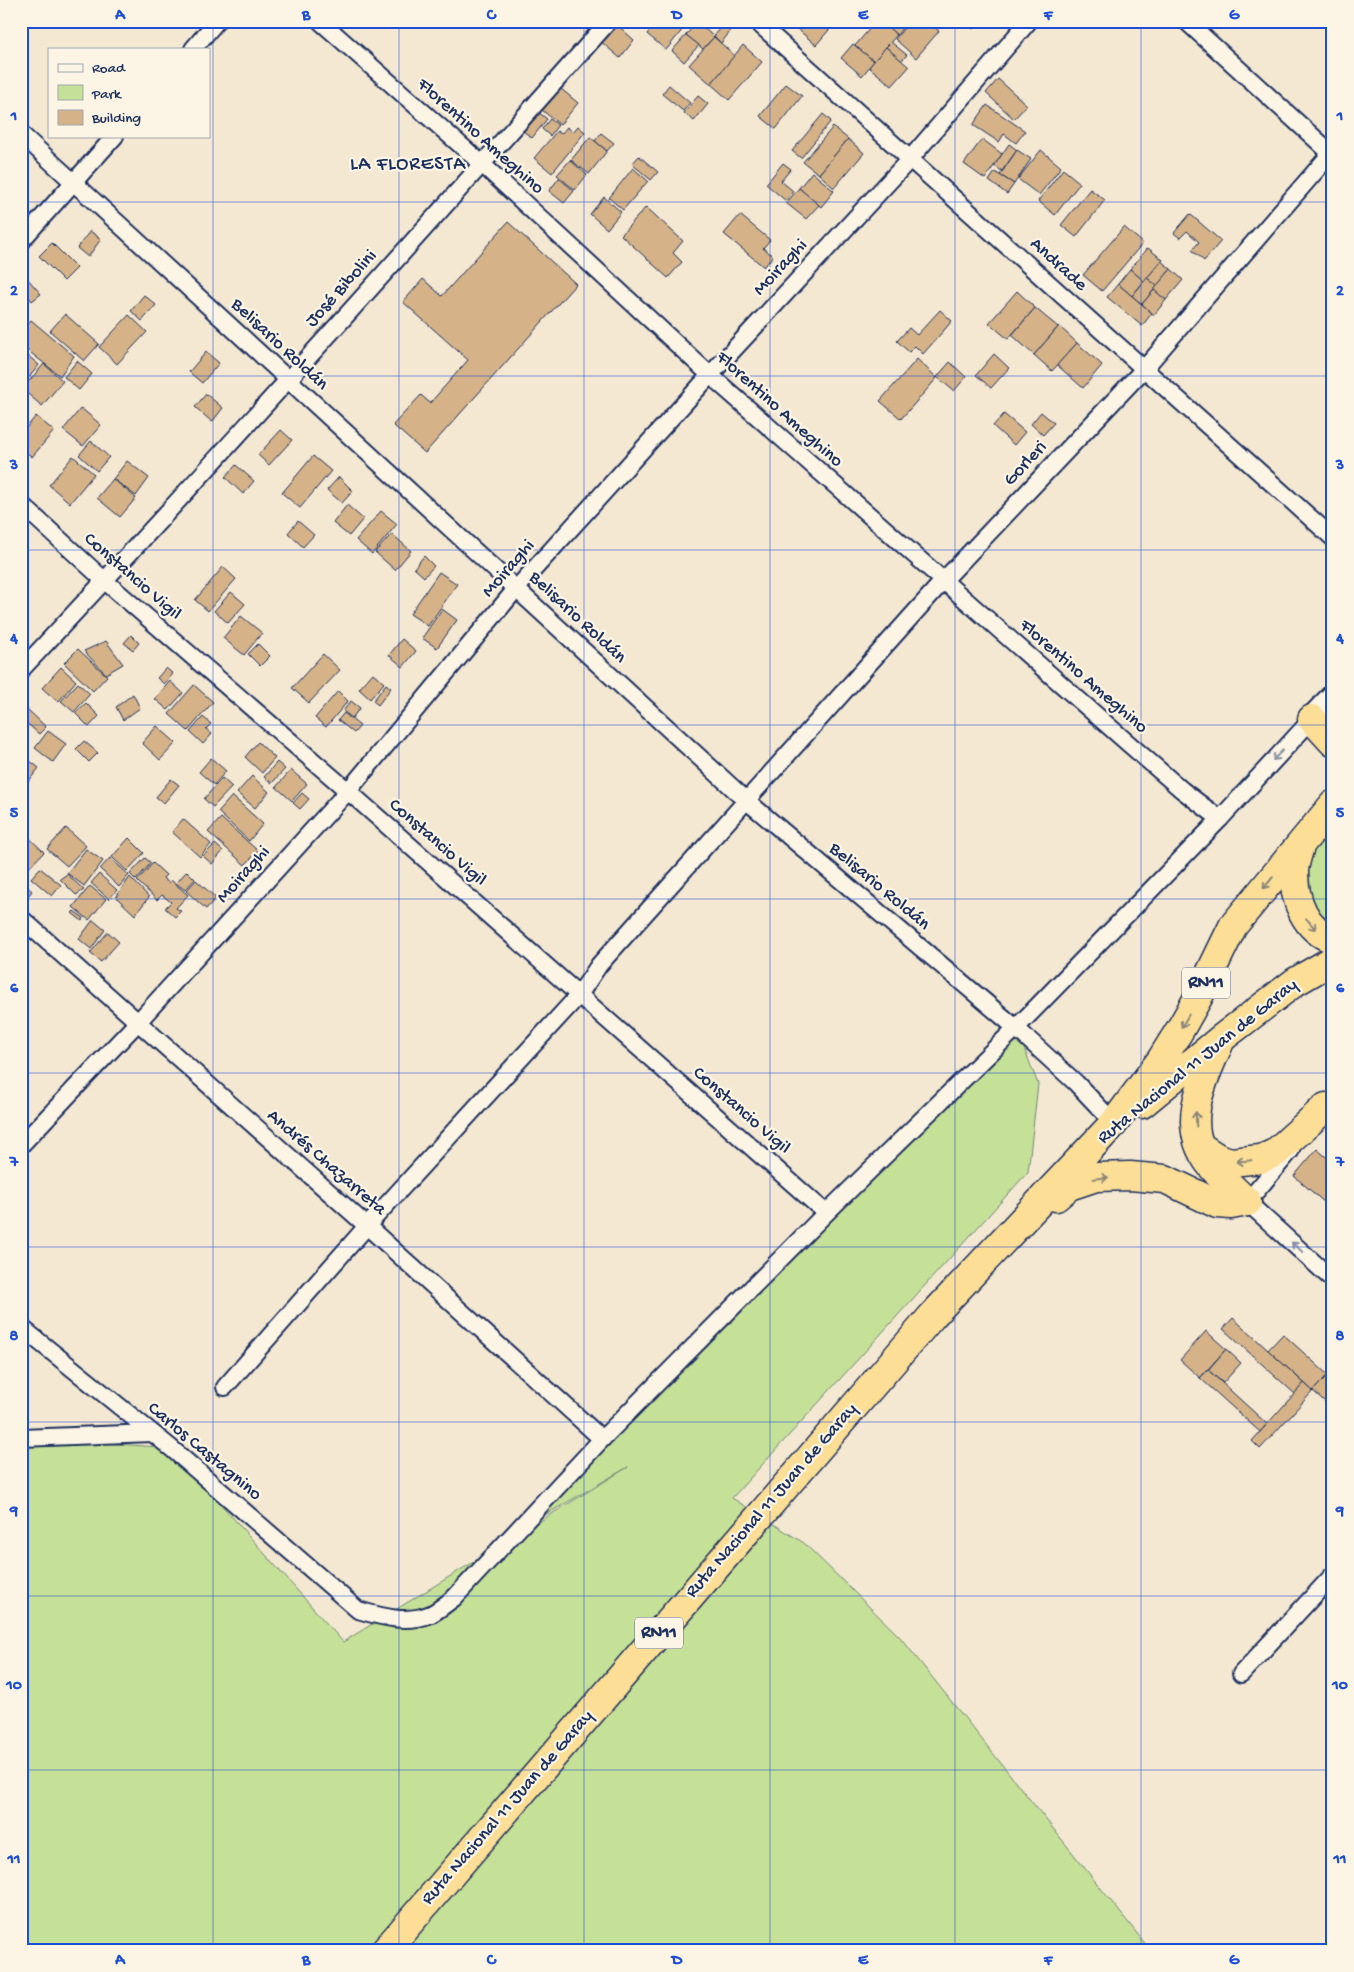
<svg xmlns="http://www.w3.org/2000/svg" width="1354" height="1972" viewBox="0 0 1354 1972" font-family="'Gochi Hand',sans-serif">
	<rect width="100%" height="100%" fill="#f4e8d2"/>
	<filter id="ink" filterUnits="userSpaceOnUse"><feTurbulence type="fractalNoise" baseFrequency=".02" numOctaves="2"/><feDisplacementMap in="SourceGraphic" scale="10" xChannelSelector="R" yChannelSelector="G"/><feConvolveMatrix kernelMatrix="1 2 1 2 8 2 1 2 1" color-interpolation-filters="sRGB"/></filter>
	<g filter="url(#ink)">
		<g fill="#c5e097" stroke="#70887a">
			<polygon points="1333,823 1333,927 1329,925 1310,905 1307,880 1309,852"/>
			<polygon points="1016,1028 1038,1084 1028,1172 732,1498 804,1543 900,1637 1151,1951 21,1951 21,1437 171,1448 343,1642 628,1467 516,1532"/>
		</g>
		<g fill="#d5b287" stroke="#1b2f5e">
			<polygon points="641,21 653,21 648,27"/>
			<polygon points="658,21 674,21 683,29 666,50 647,34"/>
			<polygon points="674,21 689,21 683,29"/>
			<polygon points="799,21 820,21 829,30 816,45 795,27"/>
			<polygon points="820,21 837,21 829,30"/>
			<polygon points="876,21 881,21 897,35 874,61 855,46"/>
			<polygon points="881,21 897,21 903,27 897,35"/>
			<polygon points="910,21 928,21 939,31 916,58 895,39"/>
			<polygon points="965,21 980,21 973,29"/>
			<polygon points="614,22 634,40 620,58 599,40"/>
			<polygon points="697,22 714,37 703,49 686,35"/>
			<polygon points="723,26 730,32 721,43 714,36"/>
			<polygon points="686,35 699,45 684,62 672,51"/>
			<polygon points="714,37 735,56 711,84 689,65"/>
			<polygon points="891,42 907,55 901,61 886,47"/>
			<polygon points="853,44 874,61 862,76 841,58"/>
			<polygon points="743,45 762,62 729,100 711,84"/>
			<polygon points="886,47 909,67 892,86 869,67"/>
			<polygon points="998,79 1027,105 1014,119 986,93"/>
			<polygon points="786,84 802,96 776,129 760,116"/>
			<polygon points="669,85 690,103 683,111 662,94"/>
			<polygon points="560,88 578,103 560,125 542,110"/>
			<polygon points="698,96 708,104 694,121 684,113"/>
			<polygon points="987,105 1025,131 1016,143 1004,134 999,142 973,125"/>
			<polygon points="537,111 547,119 532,138 522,130"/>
			<polygon points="823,114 831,121 801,158 792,151"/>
			<polygon points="550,119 558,125 550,136 542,129"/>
			<polygon points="578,126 585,132 552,173 534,158 557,131 561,134 567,127 573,132"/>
			<polygon points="833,127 848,139 819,174 803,162"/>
			<polygon points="601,133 614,143 607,151 595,141"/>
			<polygon points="590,137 607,151 589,174 571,160"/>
			<polygon points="848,139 864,153 834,188 819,174"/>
			<polygon points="982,139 1002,154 985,179 964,164"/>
			<polygon points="1009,144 1017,150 1002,171 994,166"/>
			<polygon points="1017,150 1031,159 1014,184 1000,175"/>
			<polygon points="1041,150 1061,167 1039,195 1018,179"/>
			<polygon points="639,156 658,172 651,180 632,164"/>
			<polygon points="570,160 587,175 575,190 557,175"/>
			<polygon points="783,163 791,169 781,181 793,191 786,201 766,184"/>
			<polygon points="633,168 648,181 623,210 609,198"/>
			<polygon points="1063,169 1080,183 1055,215 1038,201"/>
			<polygon points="812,172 834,191 821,207 799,188"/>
			<polygon points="995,172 1014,184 1007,194 989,181"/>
			<polygon points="559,178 574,191 564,203 549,191"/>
			<polygon points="799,188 819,205 806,219 786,203"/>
			<polygon points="1090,189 1105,200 1076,237 1061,225"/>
			<polygon points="604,197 621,212 607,229 590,214"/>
			<polygon points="646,207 683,241 673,253 682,262 668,278 621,235"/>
			<polygon points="1190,214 1221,241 1204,261 1192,250 1199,242 1187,231 1180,238 1174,233"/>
			<polygon points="740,215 770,240 763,248 773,256 764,267 724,234"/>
			<polygon points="508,222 576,284 425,453 393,425 421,395 430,403 468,360 403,302 423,279 442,296"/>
			<polygon points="1124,227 1143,243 1102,291 1083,275"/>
			<polygon points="90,231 101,239 88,257 77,248"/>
			<polygon points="52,243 77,268 64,281 39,256"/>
			<polygon points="1148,248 1163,260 1144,281 1130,269"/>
			<polygon points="1161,261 1171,269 1157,286 1147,278"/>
			<polygon points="1130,269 1144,281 1132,296 1118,284"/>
			<polygon points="1171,269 1183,280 1166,300 1153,290"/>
			<polygon points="26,277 41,294 32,301 21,288 21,281"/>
			<polygon points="1147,278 1157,286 1142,304 1132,296"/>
			<polygon points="1118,284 1152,313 1142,326 1107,297"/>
			<polygon points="1154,290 1166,300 1154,315 1142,304"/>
			<polygon points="1017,291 1035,308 1008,339 989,323"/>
			<polygon points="144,295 156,305 142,321 131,311"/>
			<polygon points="1035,308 1058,327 1034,355 1012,335"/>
			<polygon points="21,310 27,315 21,321"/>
			<polygon points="940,310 952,321 923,354 915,346 909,352 897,341 909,328 917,335"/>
			<polygon points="65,314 99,344 84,361 50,331"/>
			<polygon points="129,315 147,332 117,364 99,347"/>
			<polygon points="31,320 74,356 60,376 21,345 21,333"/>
			<polygon points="1059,326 1077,343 1052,371 1034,355"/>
			<polygon points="1077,343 1102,365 1083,388 1057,365"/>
			<polygon points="21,350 39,365 22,386 21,385"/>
			<polygon points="206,352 219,363 202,383 189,372"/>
			<polygon points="994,354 1009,368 991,388 976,375"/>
			<polygon points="917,359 937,378 901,419 880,401"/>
			<polygon points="77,361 92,374 79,390 64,377"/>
			<polygon points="950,362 966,377 954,391 937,377"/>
			<polygon points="44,364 63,381 42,406 22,389"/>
			<polygon points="206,394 223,408 212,422 195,407"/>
			<polygon points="81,408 101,425 83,446 63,430"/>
			<polygon points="1041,412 1054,423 1043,435 1031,424"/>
			<polygon points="1004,414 1025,432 1014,445 993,426"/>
			<polygon points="36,416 54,431 32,457 21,448 21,434"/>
			<polygon points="281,430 292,440 269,465 258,455"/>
			<polygon points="91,441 109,457 97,471 79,455"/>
			<polygon points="73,456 94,474 70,503 49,485"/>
			<polygon points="313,456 331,471 300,508 282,493"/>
			<polygon points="127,461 149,478 136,496 113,479"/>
			<polygon points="236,465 254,481 243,494 225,477"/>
			<polygon points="339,477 353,491 342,503 327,490"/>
			<polygon points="113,479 136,498 120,517 97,498"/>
			<polygon points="347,505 363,519 349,536 333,523"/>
			<polygon points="381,511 397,524 372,554 356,540"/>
			<polygon points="298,521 314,535 303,547 288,533"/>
			<polygon points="392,534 411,551 395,570 375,552"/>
			<polygon points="424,556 434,566 424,577 414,568"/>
			<polygon points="223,567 236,579 208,611 195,600"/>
			<polygon points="439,572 457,584 428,626 410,614"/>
			<polygon points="231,592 245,604 228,623 214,611"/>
			<polygon points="442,609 457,620 437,648 422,638"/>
			<polygon points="241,616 262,633 244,655 223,638"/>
			<polygon points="131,635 139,643 133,650 124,643"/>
			<polygon points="402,639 416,651 403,667 389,655"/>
			<polygon points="106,641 123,664 106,674 84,651"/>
			<polygon points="258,644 270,656 260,666 248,654"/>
			<polygon points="78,649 107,676 93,691 64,663"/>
			<polygon points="323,654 340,670 309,703 292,688"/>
			<polygon points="61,667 76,681 58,702 42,688"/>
			<polygon points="166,668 173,674 164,684 157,678"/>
			<polygon points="373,673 384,683 370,699 359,689"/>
			<polygon points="170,681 183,693 168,710 155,699"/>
			<polygon points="78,683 90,694 74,712 61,701"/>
			<polygon points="386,684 391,688 378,705 373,701"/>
			<polygon points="194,685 213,702 188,731 169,714"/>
			<polygon points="338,691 348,701 326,727 315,718"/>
			<polygon points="133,694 140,708 123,720 116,707"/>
			<polygon points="351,701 360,708 352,718 343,711"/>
			<polygon points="86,703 99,716 89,727 75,713"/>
			<polygon points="27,709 46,727 39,734 21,718"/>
			<polygon points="344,713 360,726 354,733 338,720"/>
			<polygon points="203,717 211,724 206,729 212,734 203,744 190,732"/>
			<polygon points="157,726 176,743 160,760 142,743"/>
			<polygon points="48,731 66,744 53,762 35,748"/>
			<polygon points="84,741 98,753 89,762 76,749"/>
			<polygon points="258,742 275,758 262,773 245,757"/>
			<polygon points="21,754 39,768 28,782 21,777"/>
			<polygon points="211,758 226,771 214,785 199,772"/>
			<polygon points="277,762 285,769 272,783 264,777"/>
			<polygon points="291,770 307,784 292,801 276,787"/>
			<polygon points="252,776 269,792 255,808 237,793"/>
			<polygon points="222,778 232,787 213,807 204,799"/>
			<polygon points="171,779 179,785 164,803 156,797"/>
			<polygon points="302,793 309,799 300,809 293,803"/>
			<polygon points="232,796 263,824 249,841 218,812"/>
			<polygon points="221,818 258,851 245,865 208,832"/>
			<polygon points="183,819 211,844 200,857 172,832"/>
			<polygon points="66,828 86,846 67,866 47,849"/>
			<polygon points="24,833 44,852 23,874 21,873 21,837"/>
			<polygon points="129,838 144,853 127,871 112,857"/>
			<polygon points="215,844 223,851 212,864 203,856"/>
			<polygon points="86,849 103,861 84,886 67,873"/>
			<polygon points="110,858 129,875 119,887 100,869"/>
			<polygon points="145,858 151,863 136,880 130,874"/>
			<polygon points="153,863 166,875 163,878 169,883 171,880 188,895 176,908 181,911 175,917 165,908 171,902 162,895 157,900 137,881"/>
			<polygon points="40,868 61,885 52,896 31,878"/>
			<polygon points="187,871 195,879 185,890 176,883"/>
			<polygon points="67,874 84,890 76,895 60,879"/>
			<polygon points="99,874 117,890 109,899 91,883"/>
			<polygon points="130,877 149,897 135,915 116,897"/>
			<polygon points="196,880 216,898 206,909 186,891"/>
			<polygon points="22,882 32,891 28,896 21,890"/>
			<polygon points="90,886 106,899 89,920 73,907"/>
			<polygon points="74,911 84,918 82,921 72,913"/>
			<polygon points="93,920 105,930 91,949 79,939"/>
			<polygon points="108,932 119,942 101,962 90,953"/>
			<polygon points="1317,1149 1333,1163 1333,1210 1294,1176"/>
			<polygon points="1233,1318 1304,1383 1295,1394 1223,1329"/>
			<polygon points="1206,1331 1226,1349 1200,1378 1180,1360"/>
			<polygon points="1283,1334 1328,1375 1313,1391 1268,1350"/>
			<polygon points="1226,1349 1241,1363 1223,1383 1208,1370"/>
			<polygon points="1333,1369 1333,1409 1313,1391"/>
			<polygon points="1208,1370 1267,1424 1260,1432 1200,1378"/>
			<polygon points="1304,1383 1313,1391 1260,1449 1252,1441"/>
		</g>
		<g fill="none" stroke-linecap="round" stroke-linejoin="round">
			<g stroke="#1b2f5e" stroke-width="20">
				<g id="minor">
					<polyline points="320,21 482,164 710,375 1129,744 1182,790 1220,819"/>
					<polyline points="756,21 1333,538"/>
					<polyline points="1186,21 1333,155"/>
					<polyline points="193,49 217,21"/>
					<polyline points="21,134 747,801 1016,1028 1076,1083 1114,1123"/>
					<polyline points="21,241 115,136"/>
					<polyline points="21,504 105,581 348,791 826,1213"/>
					<path d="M21 670C221 457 416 239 609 21"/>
					<polyline points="21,918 367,1226 602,1439"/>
					<polyline points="21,1145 137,1023 348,791 516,589 710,375 910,159 1029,21"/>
					<polyline points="1291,1150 1247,1202 1333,1280"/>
					<path d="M21 1327 171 1448 358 1610C382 1617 407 1624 431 1614 439 1610 447 1603 454 1598L602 1439 826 1213 1016 1028 1220 819 1312 719"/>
					<polyline points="225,1387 367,1226 579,995 599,965 943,581 1144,369 1333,151"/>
					<polyline points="21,1438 152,1433"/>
					<polyline points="1241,1674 1333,1575"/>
				</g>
			</g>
			<g stroke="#1b2f5e" stroke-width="28">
				<polyline id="secondary" points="1312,719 1333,697"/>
			</g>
			<g stroke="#1b2f5e" stroke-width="31">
				<g id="trunk">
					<polyline points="1312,719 1333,742"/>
					<path d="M1300 846C1298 854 1294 864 1294 872 1294 900 1305 930 1333 939"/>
					<path d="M1219 1044C1203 1080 1181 1122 1207 1160 1218 1176 1234 1189 1247 1202"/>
					<polyline points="1142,1104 1222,1038 1295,982 1333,960"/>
					<polyline points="1201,1147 1218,1158 1231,1162 1261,1159 1275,1153 1326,1107"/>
					<polyline points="1056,1197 1069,1186 1096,1177 1130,1176 1165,1179 1217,1204 1231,1205 1247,1202"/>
					<polyline points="385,1951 933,1315 1114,1123 1161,1060 1181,1028 1199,996 1233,926 1333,805"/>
				</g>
			</g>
			<use href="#minor" stroke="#fcf5e5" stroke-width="16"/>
			<use href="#secondary" stroke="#fcf5e5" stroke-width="24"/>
			<use href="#trunk" stroke="#fcde96" stroke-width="28"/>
		</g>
		<defs><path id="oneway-shaft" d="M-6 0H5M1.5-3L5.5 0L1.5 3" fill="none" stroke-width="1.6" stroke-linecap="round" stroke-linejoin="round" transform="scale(1.25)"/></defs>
		<g stroke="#8c92a2">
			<use href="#oneway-shaft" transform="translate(1278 755) rotate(134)"/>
			<use href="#oneway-shaft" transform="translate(1297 1247) rotate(-138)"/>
		</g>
		<g stroke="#8c867a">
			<use href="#oneway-shaft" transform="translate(1268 883) rotate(130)"/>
			<use href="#oneway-shaft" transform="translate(1311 924) rotate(49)"/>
			<use href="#oneway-shaft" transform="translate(1185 1021) rotate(120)"/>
			<use href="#oneway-shaft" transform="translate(1196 1119) rotate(-92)"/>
			<use href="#oneway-shaft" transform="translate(1244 1161) rotate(175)"/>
			<use href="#oneway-shaft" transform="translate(1101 1178) rotate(-6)"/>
		</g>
	</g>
	<path fill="none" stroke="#1d4ed8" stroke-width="1" stroke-opacity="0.55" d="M213 21V1951M399 21V1951M584 21V1951M770 21V1951M955 21V1951M1141 21V1951M21 202H1333M21 376H1333M21 550H1333M21 725H1333M21 899H1333M21 1073H1333M21 1247H1333M21 1422H1333M21 1596H1333M21 1770H1333"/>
	<g text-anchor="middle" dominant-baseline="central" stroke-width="4.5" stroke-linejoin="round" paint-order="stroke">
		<g fill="#fcf5e5" stroke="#5e6a86" stroke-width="1">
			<rect x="1182" y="967.5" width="48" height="31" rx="4"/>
			<rect x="635" y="1617.5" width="48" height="31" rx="4"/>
		</g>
		<g font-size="18" font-weight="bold" fill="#1b2f5e">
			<text x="1206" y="983">RN11</text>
			<text x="659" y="1633">RN11</text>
		</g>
		<g font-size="19" fill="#1b2f5e" stroke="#fcf5e5">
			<text transform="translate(480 137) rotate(42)">Florentino Ameghino</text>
			<text transform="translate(1058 265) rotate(42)">Andrade</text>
			<text transform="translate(781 268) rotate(-47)">Moiraghi</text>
			<text transform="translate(342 289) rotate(-48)">José Bibolini</text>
			<text transform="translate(279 345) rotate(43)">Belisario Roldán</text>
			<text transform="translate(779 410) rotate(42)">Florentino Ameghino</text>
			<text transform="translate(1026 464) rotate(-47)">Gorleri</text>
			<text transform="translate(509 569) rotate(-49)">Moiraghi</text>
			<text transform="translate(132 577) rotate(41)">Constancio Vigil</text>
			<text transform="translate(577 618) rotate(43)">Belisario Roldán</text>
			<text transform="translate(1083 677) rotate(41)">Florentino Ameghino</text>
			<text transform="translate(437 843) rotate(41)">Constancio Vigil</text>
			<text transform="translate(244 875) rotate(-48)">Moiraghi</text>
			<text transform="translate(879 887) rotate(40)">Belisario Roldán</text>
			<text transform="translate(1198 1062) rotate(-39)">Ruta Nacional 11 Juan de Garay</text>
			<text transform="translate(741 1111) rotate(41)">Constancio Vigil</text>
			<text transform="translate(326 1163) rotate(41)">Andrés Chazarreta</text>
			<text transform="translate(204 1452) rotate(40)">Carlos Castagnino</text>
			<text transform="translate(772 1501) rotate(-49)">Ruta Nacional 11 Juan de Garay</text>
			<text transform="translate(508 1808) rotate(-49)">Ruta Nacional 11 Juan de Garay</text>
		</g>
		<g font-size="20" letter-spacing="1" fill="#1b2f5e" stroke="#fcf5e5">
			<text x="408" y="165">LA FLORESTA</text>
		</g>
	</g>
	<rect width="1354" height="1972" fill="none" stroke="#fcf5e5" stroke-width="55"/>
	<rect x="48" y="48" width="162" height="90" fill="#fcf5e5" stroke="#a2a6af"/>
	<rect x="58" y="64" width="25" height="8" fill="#fcf5e5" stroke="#a2a6af"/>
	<text x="92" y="72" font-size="15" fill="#1b2f5e">Road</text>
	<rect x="58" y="85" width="25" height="15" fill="#c5e097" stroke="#a2a6af"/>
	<text x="92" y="98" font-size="15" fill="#1b2f5e">Park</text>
	<rect x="58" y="110" width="25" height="15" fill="#d5b287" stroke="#a2a6af"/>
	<text x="92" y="122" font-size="15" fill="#1b2f5e">Building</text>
	<rect x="28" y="28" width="1298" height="1916" fill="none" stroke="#1d4ed8" stroke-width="2"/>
	<g font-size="16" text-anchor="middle" font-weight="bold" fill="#1d4ed8">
		<text x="120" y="19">A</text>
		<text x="306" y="19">B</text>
		<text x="491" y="19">C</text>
		<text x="677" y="19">D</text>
		<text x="863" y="19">E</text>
		<text x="1048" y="19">F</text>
		<text x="1234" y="19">G</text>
		<text x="14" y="120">1</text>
		<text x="1340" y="120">1</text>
		<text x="14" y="295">2</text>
		<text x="1340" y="295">2</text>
		<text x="14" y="469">3</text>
		<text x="1340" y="469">3</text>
		<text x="14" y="643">4</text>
		<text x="1340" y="643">4</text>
		<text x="14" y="817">5</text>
		<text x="1340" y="817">5</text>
		<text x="14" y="992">6</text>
		<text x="1340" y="992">6</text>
		<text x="14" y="1166">7</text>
		<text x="1340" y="1166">7</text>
		<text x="14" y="1340">8</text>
		<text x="1340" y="1340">8</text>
		<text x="14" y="1515">9</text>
		<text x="1340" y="1515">9</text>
		<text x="14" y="1689">10</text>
		<text x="1340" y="1689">10</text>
		<text x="14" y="1863">11</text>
		<text x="1340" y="1863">11</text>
		<text x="120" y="1964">A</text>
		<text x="306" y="1964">B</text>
		<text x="491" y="1964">C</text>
		<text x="677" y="1964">D</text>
		<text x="863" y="1964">E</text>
		<text x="1048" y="1964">F</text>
		<text x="1234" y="1964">G</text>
	</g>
</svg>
